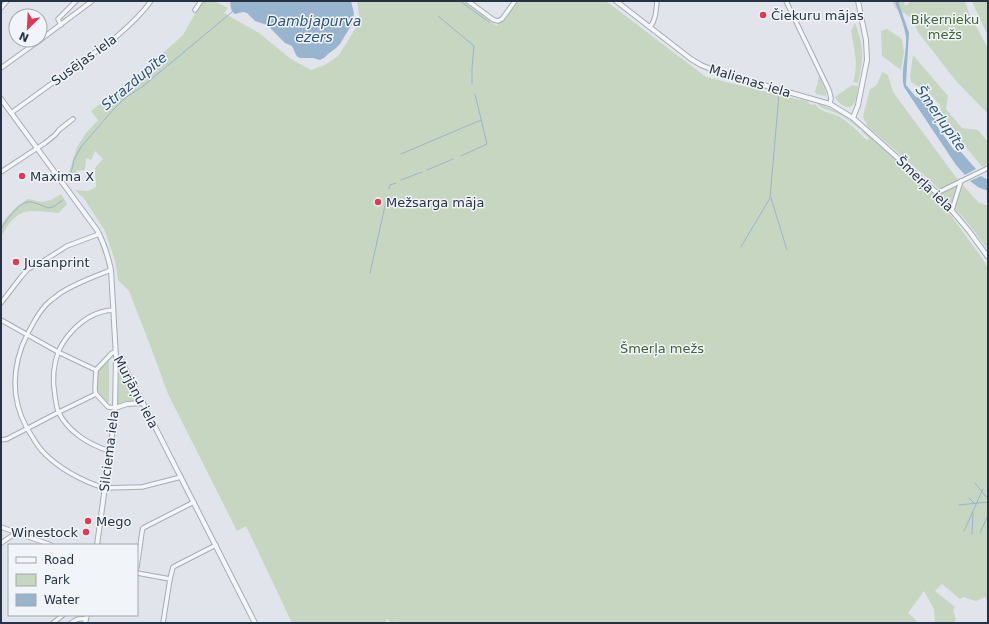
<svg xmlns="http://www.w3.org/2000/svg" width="989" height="624" viewBox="0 0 989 624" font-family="'DejaVu Sans',sans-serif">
	<rect width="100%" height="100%" fill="#e1e5eb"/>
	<g fill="#c7d6c1">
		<path d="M203 1 216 2 228 8 224 13 259 33 291 59 311 70 327 64 339 55 360 21 357 1H463L497 26 516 1H606L706 77 800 100V99L809 102V104L814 105 815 104C817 106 819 109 822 110 827 113 834 114 840 117 850 123 858 132 867 140L869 138 861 131 862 129 936 195 982 258 988 268V602L985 597 976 601 963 597 960 599 942 584 935 591 955 607 953 610 956 619 954 623H935L934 609 924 591 908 613 916 620 917 623H397V622L396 621 395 623H391L388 619 386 620V623H292L246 526 237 531 168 394 150 345 129 291 118 280 115 261 105 231 83 197 81 196 75 190 88 191 96 187 95 168 103 159 95 151 91 160 86 158 85 170 77 171 73 180 70 181 67 179 77 147 86 133 98 120 91 111 164 52 183 35 201 3Z"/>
		<polygon points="893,1 904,1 905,6 907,5 911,1 965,1 969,13 988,48 988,114 956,81 918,32 912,18 895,8"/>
		<polygon points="972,1 988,1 988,36 973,4"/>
		<path d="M855 23C864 47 864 58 858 83L853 82C859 64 854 49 851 31Z"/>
		<polygon points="887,29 902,39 904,52 901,70 882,56 881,31"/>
		<polygon points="913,55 948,96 946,109 962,128 978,130 988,142 988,164 982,167 945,121 939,104 929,93 911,82 910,76"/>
		<path d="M882 72 888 75 893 92 955 176 978 202 988 206V250L972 228 932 182 866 125 867 123 864 120 863 116 870 89C878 86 879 80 882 72Z"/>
		<polygon points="820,76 826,92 826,95 825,96 816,94 815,92 819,77"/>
		<path d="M852 85 858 86C857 91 857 97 855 102 850 113 838 104 835 97Z"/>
		<path d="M818 104C834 108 847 117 860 128L859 129C852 123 845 117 836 113 830 110 824 110 818 105Z"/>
		<path d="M61 194 67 204 59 213C27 210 18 206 1 237V225L7 217 16 207 28 199 42 202 51 200Z"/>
		<polygon points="109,360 109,401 108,403 101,396 97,390 97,373 100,367"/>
		<polygon points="119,369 134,401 120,404 118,404"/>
	</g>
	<g fill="#98b4cf">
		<path d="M230 1H351L354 13 352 24 340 44 336 48 328 54 324 58 320 60 313 58H300L298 57 296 55 292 46 285 43 267 25 255 21 247 13 243 12 235 14C230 11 231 6 230 1Z"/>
		<path d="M895 1H898L909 33 906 83V85L916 97 929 100 936 110 934 122 954 150 961 152 976 169 965 175 956 165 904 87C900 73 907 53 906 37 905 27 898 11 895 1Z"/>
		<polygon points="981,176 988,180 988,191 978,187 970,181"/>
	</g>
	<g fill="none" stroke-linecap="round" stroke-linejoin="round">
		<g stroke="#98b4cf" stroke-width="1">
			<polyline points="460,1 489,22"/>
			<polyline points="438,16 474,46 472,68 472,84"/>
			<polyline points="401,154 481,120"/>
			<polyline points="461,156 487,144 475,94"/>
			<polyline points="427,170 453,159"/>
			<polyline points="69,180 72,169 74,160 81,147 112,111 125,98 142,87 232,12"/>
			<polyline points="401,180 422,172"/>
			<polyline points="389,189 390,185 396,183"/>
			<polyline points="771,198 787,250"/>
			<path d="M1 229C6 221 17 205 27 202 33 201 43 206 48 208L53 207 63 200"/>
			<polyline points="741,247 770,198 779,94"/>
			<polyline points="370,273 387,197"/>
			<polyline points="975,483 988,499"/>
			<polyline points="969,498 974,503"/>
			<polyline points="959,505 988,502"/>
			<polyline points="964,531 983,489"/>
			<polyline points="980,533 988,515"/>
			<polyline points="972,534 973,513"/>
		</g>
		<g stroke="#a5acb6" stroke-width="5.5">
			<g id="minor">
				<polyline points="468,1 491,18 494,20 498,21 502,19 515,1"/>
				<polyline points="786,1 829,90 831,98 830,104"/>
				<polyline points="1,8 7,1"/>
				<polyline points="195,10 201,1"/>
				<polyline points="61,25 58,19 76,1"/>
				<path d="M650 27C656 20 656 10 657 1"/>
				<polyline points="40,40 92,1"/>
				<polyline points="1,68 40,40"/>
				<path d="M11 113 116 37C129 26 141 15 151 1"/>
				<polyline points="1,172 45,143 55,135 59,130 73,119"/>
				<polyline points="937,193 988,168"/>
				<polyline points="952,210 961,181"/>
				<path d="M111 270C93 277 75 283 59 294 56 297 52 299 49 302 39 310 27 334 22 346 10 379 13 409 33 438 36 443 40 449 44 453 60 469 83 481 104 488L142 487 181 477"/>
				<polyline points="1,303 21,277 28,269 45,260 67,246 99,234"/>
				<polyline points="1,320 58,352 96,370"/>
				<polyline points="115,408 108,407 96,394 95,390 96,370 112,353 115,352"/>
				<polyline points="1,440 7,439 59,412 96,394"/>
				<path d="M110 451C89 445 67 431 58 411 56 406 56 401 55 396 52 380 53 365 59 350 61 346 64 341 67 337 79 322 94 311 113 310"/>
				<polyline points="1,527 51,545"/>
				<polyline points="1,543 16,533"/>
				<polyline points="137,567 142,532 143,528 194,502"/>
				<polyline points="137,573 170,579"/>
				<polyline points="53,623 63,615"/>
				<path d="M71 623C77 619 79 618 86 619"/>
				<polyline points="163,623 170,579 173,567 216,545"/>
			</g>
		</g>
		<g stroke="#a5acb6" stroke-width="6">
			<g id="tertiary">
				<polyline points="616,1 691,59 701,65 718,72 830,104 853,118 937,193 969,231 988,257"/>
				<path d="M1 99 97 230C104 243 108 256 111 270L116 357 115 408 112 436 97 545"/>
				<polyline points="853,118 858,105 867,60 866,40 858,1"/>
				<polyline points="116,357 119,358 121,360 255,623"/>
				<polyline points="115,408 127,404 143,403"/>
				<polyline points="85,623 87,615"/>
			</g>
		</g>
		<use href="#minor" stroke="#f4f6f9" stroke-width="3.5"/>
		<use href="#tertiary" stroke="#f4f6f9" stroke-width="4"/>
	</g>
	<g fill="#de3955" stroke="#f1f4f8" stroke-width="1.5">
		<circle cx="763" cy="15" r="4"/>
		<circle cx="22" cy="176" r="4"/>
		<circle cx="378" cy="202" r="4"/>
		<circle cx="16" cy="262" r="4"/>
		<circle cx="88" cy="521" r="4"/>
		<circle cx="86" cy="532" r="4"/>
	</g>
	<g text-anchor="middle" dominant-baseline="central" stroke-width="3" stroke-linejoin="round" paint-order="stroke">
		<g font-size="13" fill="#273345" stroke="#f1f4f8" text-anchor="start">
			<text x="771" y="15">Čiekuru mājas</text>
			<text x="30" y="176">Maxima X</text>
			<text x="386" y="202">Mežsarga māja</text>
			<text x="24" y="262">Jusanprint</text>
			<text x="96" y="521">Mego</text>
			<text x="78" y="532" text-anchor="end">Winestock</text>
		</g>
		<g font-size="13" fill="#3d6333" stroke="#f1f4f8">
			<text x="945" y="19">Biķernieku<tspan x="945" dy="15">mežs</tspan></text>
			<text x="662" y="348">Šmerļa mežs</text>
		</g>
		<g font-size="13" fill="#273345" stroke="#f1f4f8">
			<text transform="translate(84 60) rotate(-36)">Susējas iela</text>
			<text transform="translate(750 81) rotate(17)">Malienas iela</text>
			<text transform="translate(925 184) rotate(44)">Šmerļa iela</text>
			<text transform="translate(136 392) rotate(62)">Murjāņu iela</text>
			<text transform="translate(109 451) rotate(-83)">Silciema iela</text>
		</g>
		<g font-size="14" font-style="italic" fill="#2c537e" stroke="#f1f4f8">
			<text x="314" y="21">Dambjapurva<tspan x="314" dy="16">ezers</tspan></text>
			<text transform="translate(134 81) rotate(-40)">Strazdupīte</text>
			<text transform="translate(941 118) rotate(55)">Šmerļupīte</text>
		</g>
	</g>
	<rect width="989" height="624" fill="none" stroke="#273345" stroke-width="4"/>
	<rect x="8" y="544" width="130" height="72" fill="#f1f4f8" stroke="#a0a7b0"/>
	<rect x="16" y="557" width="20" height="6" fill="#f4f6f9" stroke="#a0a7b0"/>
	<text x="44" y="564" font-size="12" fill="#273345">Road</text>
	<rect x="16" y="574" width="20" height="12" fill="#c7d6c1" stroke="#a0a7b0"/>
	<text x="44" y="584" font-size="12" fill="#273345">Park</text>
	<rect x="16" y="594" width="20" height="12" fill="#98b4cf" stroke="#a0a7b0"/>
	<text x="44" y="604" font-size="12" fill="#273345">Water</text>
	<g transform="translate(28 28) rotate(204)"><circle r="19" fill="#f1f4f8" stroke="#a0a7b0"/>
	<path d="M0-3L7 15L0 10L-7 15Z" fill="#de3955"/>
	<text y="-6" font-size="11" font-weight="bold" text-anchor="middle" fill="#273345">N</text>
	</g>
</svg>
